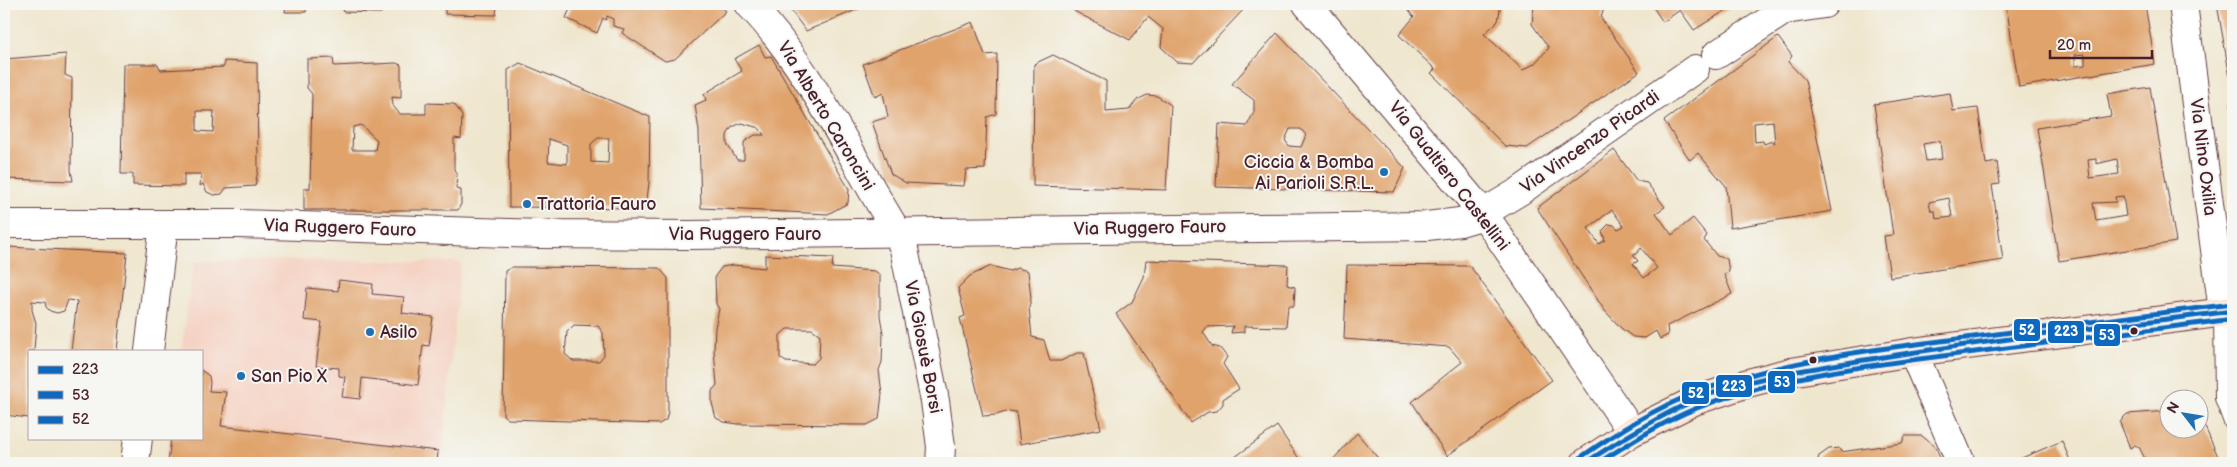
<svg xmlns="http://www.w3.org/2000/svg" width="2237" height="467" viewBox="0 0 2237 467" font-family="'Balsamiq Sans',sans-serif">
	<rect width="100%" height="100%" fill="#f6f6f2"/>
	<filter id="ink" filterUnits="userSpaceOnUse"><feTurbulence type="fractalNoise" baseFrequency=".02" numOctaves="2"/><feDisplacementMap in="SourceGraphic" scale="10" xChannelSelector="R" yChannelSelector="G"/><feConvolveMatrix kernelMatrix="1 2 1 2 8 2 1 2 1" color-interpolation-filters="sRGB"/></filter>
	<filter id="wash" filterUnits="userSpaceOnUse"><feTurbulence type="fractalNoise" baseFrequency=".0096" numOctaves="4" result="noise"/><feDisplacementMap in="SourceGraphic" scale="20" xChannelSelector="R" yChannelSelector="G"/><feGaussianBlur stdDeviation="1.12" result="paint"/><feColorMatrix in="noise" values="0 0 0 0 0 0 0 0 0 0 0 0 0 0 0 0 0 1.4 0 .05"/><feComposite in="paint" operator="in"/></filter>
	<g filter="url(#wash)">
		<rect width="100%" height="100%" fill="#efe6ce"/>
		<polygon fill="#f5d2c2" points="294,260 461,262 441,463 165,463 169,438 201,438 201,351 181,351 194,262"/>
		<g id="blocks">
			<g fill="#e0a36c" fill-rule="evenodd">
				<polygon points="286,4 380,4 381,13 343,12 341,6 307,6 306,12 285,12"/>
				<polygon points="437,4 510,4 509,6 497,6 496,15 445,14 445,7 437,7"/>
				<polygon points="572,4 718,4 726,11 675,59 665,61 622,33 624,29 613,26 613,19 607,16 606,20 603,18 597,33 566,18"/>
				<polygon points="786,4 870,4 806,31"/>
				<polygon points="1071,4 1241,4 1245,8 1193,63 1177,62 1161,47 1163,29 1148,17 1130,40 1074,11"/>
				<polygon points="1403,4 1501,4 1498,21 1484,34 1523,70 1534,64 1549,48 1532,24 1534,4 1600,4 1604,8 1601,18 1639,72 1527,148 1505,146 1431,73 1435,69 1399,35 1414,17"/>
				<polygon points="1651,4 1736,4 1694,30 1680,10 1663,22"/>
				<path d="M2006 4H2145L2155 64 2019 87ZM2085 54V65L2075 66V55Z"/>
				<polygon points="2217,4 2233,4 2233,89 2232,89"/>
				<polygon points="973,22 985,55 997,54 996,114 987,117 985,169 966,170 964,186 906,183 891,174 872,122 888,117 883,93 875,97 863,64"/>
				<path d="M1277 33 1405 168 1394 192 1216 187 1219 124 1247 126 1254 112V100L1232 84ZM1290 129H1301L1306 135 1301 147 1289 146 1285 140Z"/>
				<path d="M1778 37 1792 56 1788 62 1805 80 1832 211 1730 228 1726 186 1698 153 1690 160 1664 121ZM1773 121 1775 143 1772 141 1764 144 1763 141 1755 142 1754 123Z"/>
				<path d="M759 45 765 57 771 56 849 189 848 203 828 214 701 208 699 131 695 105 706 100 704 94 742 71 734 59ZM742 123 759 128 764 135H755L744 142V160H737L727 144V135L732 127Z"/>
				<polygon points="66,54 65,75 72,78 71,170 73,181 4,179 4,59"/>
				<polygon points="1053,55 1106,81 1106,112 1129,110 1137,100 1147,95 1157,96 1171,105 1166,190 1033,186 1034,64"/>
				<path d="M333 58 334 66 396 63 401 65V98L392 97 393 106 400 114H426V103L454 104 458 109 462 116 461 139 454 138V170L457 173 456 189 461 190V204L458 210H304V188H310L312 94 307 88V59ZM361 125 377 140 375 150H352L353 127Z"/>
				<path d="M224 61 257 63 258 170 255 186 226 188 222 194 214 195 207 192 203 184 200 186 201 174H184V186L133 185V174H121L123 64H157L161 70 224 67ZM197 111H214L213 132 197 131Z"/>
				<path d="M520 63 650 117 649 183 646 208 509 207 508 70ZM598 138H609L608 163 591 162V144ZM549 139 567 145V164L548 162Z"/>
				<path d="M2150 87 2176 242 2059 261 2037 128 2111 116 2107 94ZM2096 159V164L2117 159 2119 174 2090 178 2088 160ZM2123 196 2126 216 2096 221 2093 203 2116 202 2115 197Z"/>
				<path d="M1950 93 1953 111 1978 108 1986 164 1997 162 2000 184 1992 185 2003 260 1890 277 1884 236 1893 235 1874 104ZM1940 141 1942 159 1926 161 1923 144ZM1949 198 1952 217 1936 219 1935 211H1931L1929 202Z"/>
				<polygon points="2233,94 2233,109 2231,107 2231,98"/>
				<path d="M1614 150 1637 181 1647 183 1665 207 1656 213 1672 235 1693 218 1707 235 1704 240 1717 256 1727 259 1729 272 1724 274 1732 294 1667 326 1668 335 1660 339 1656 331 1645 338 1633 337 1622 329 1605 311 1537 208ZM1612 210 1624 226 1618 229 1614 225 1609 224 1602 231 1605 240 1599 244 1588 228ZM1641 248 1657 268 1644 278 1633 264 1638 261 1633 255 1636 254Z"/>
				<polygon points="8,247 127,253 117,351 71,351 77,301 68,300 64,311 57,313 50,311 46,307 45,302 32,301 32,310 36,323 34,351 29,351 29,418 4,415 4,261 7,262"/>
				<path d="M765 255 833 258 832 268 875 271 880 275V316L883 333 882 362 879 370 882 394 879 419 867 425 738 424 724 422 716 418 712 403V391L717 385 714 350 715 328 719 309 716 304 715 276 722 267 733 265 765 268ZM787 329H812L820 335 819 358 813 364 786 362 780 358V335Z"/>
				<polygon points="1146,260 1288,265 1287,285 1295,287 1294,306 1288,306 1286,327 1244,326 1244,332 1231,333 1233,326 1207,327 1203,332 1212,346 1220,348 1227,357 1223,364 1239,389 1223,399 1223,404 1217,411 1208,412 1191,423 1116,314 1132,302 1144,277"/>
				<polygon points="1347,265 1470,266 1552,380 1447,456 1412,402 1462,362 1449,347 1344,339"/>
				<polygon points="991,266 1010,271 1017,268 1028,271 1031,298 1029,308 1032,337 1044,340 1050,361 1061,361 1077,353 1084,353 1101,429 1020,444 1016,412 1009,411 996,415 983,416 960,318 965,316 958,288 970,276"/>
				<path d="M512 267 659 268 668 278V411L666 420 659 424 508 419 503 415 505 271ZM574 325 598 326 603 333 604 355 599 361H573L565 354 567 332Z"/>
				<polygon points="339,280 373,284 372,294 404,297 402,313 433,317 429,346 423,345 418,385 362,378 360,399 342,397 345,377 339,376 339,368 316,366 322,322 304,320 307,288 338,291"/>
				<polygon points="201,370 209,376 210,383 209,391 226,392 221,426 438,451 437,463 168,463 171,438 201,438"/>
				<polygon points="2170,411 2170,430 2200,430 2200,416 2221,463 2147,463 2139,447 2135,445 2130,448 2120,423 2123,418 2127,414"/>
				<polygon points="1277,426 1302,463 1227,463"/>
				<polygon points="1357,433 1382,463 1330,463"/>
				<polygon points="1905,436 1922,436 1936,447 1942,463 1817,463 1819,456 1829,449 1839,448 1841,452 1902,443"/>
				<polygon points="2062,441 2071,463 2010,463"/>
			</g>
		</g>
	</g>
	<g filter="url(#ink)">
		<use href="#blocks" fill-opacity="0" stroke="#633d43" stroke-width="1"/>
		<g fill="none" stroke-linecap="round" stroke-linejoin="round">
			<g stroke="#633d43" stroke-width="20">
				<polyline id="service" points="2223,311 2224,398 2233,422"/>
			</g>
			<g stroke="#633d43" stroke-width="30">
				<g id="minor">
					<path d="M749 4C812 70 849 155 897 232L904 249 935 401 941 447 940 463"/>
					<polyline points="1307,4 1483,213 1632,432"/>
					<polyline points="2183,4 2223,311"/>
					<polyline points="1716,55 1785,10 1824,4"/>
					<polyline points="4,224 239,224 541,234 690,235 1427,226 1460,222 1477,217 1520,191 1695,69"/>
					<polyline points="149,351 164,224"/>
					<polyline points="1913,352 1961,463"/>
					<polyline points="135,463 138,438"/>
				</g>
			</g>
			<g stroke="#633d43" stroke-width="30">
				<polyline id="secondary" points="1585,463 1632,432 1694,401 1748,383 1791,372 1913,352 2233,311"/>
			</g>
			<use href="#service" stroke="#fff" stroke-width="18"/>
			<use href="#minor" stroke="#fff" stroke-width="28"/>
			<use href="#secondary" stroke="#fee3d2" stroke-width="28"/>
			<g stroke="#f6f6f2" stroke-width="9">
				<path id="bus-1" d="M1585 463C1620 440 1655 418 1693 401 1751 376 1815 368 1877 358 1995 339 2114 326 2233 311"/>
			</g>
			<g stroke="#f6f6f2" stroke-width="9">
				<path id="bus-2" d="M1598 463C1630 443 1662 422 1697 408 1778 375 1873 365 1959 354 2051 342 2142 330 2233 319"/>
			</g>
			<g stroke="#f6f6f2" stroke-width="9">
				<path id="bus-3" d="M1581 457C1616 433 1653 409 1693 394 1780 360 1874 349 1966 338 2055 326 2143 315 2232 304"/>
			</g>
			<use href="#bus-1" stroke="#0c69bf" stroke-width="5"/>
			<use href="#bus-2" stroke="#0c69bf" stroke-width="5"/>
			<use href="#bus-3" stroke="#0c69bf" stroke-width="5"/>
		</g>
	</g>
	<g fill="#1f6fb2" stroke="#f6f6f2" stroke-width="2">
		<circle cx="1384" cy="172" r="5"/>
		<circle cx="527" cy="204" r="5"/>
		<circle cx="370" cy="332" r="5"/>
		<circle cx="241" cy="376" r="5"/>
	</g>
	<g fill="#4a1f2b" stroke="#f6f6f2" stroke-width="2">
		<circle cx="2134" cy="331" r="4.5"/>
		<circle cx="1813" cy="360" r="4.5"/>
	</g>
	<g text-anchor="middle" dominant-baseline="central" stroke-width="4" stroke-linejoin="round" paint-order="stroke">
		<g font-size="18" fill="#4a1f2b" stroke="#f6f6f2">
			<text transform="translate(826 116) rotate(59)">Via Alberto Caroncini</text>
			<text transform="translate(1590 142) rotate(-35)">Via Vincenzo Picardi</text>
			<text transform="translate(2203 157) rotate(83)">Via Nino Oxilia</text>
			<text transform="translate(1449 176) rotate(52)">Via Gualtiero Castellini</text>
			<text transform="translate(340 228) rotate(2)">Via Ruggero Fauro</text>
			<text transform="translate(1150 228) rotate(-1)">Via Ruggero Fauro</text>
			<text x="745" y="234">Via Ruggero Fauro</text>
			<text transform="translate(923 347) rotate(79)">Via Giosuè Borsi</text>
		</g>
		<g font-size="18" fill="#4a1f2b" stroke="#f6f6f2" text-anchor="start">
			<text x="1374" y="162" text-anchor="end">Ciccia &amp; Bomba<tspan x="1374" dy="21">Ai Parioli S.R.L.</tspan></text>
			<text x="537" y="204">Trattoria Fauro</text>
			<text x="380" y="332">Asilo</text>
			<text x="251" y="376">San Pio X</text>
		</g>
	</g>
	<g stroke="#f6f6f2" stroke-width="2">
		<rect x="2013" y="318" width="28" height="24" rx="5" fill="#0c69bf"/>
		<rect x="2047" y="320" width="38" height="24" rx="5" fill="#0c69bf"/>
		<rect x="2093" y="323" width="28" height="24" rx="5" fill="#0c69bf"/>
		<rect x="1767" y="370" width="29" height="24" rx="5" fill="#0c69bf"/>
		<rect x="1715" y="374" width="38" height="24" rx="5" fill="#0c69bf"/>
		<rect x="1681" y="381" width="29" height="24" rx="5" fill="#0c69bf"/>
	</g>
	<g font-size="14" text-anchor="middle" font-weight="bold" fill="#fff">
		<text x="2027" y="335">52</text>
		<text x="2066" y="336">223</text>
		<text x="2107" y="340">53</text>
		<text x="1782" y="387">53</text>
		<text x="1734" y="391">223</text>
		<text x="1696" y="398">52</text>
	</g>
	<rect width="2237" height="467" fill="none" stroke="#f6f6f2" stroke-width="20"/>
	<rect x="28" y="350" width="175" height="90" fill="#f6f6f2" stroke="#b1a0a2"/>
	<rect x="38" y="366" width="25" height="8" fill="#0c69bf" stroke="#b1a0a2"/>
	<text x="72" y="374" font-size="15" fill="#4a1f2b">223</text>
	<rect x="38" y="391" width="25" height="8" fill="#0c69bf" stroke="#b1a0a2"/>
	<text x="72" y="400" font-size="15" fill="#4a1f2b">53</text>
	<rect x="38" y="416" width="25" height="8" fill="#0c69bf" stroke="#b1a0a2"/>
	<text x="72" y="424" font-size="15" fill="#4a1f2b">52</text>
	<g transform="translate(2184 414) rotate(301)"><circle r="24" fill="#f6f6f2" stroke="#b1a0a2"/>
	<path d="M0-4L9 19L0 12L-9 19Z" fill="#1f6fb2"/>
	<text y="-8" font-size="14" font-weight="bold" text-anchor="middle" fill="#4a1f2b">N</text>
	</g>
	<path d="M2050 50v8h102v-8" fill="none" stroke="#4a1f2b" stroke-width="2.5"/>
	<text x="2057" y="50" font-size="15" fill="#4a1f2b" stroke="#f6f6f2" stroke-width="4" paint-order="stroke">20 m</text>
</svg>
